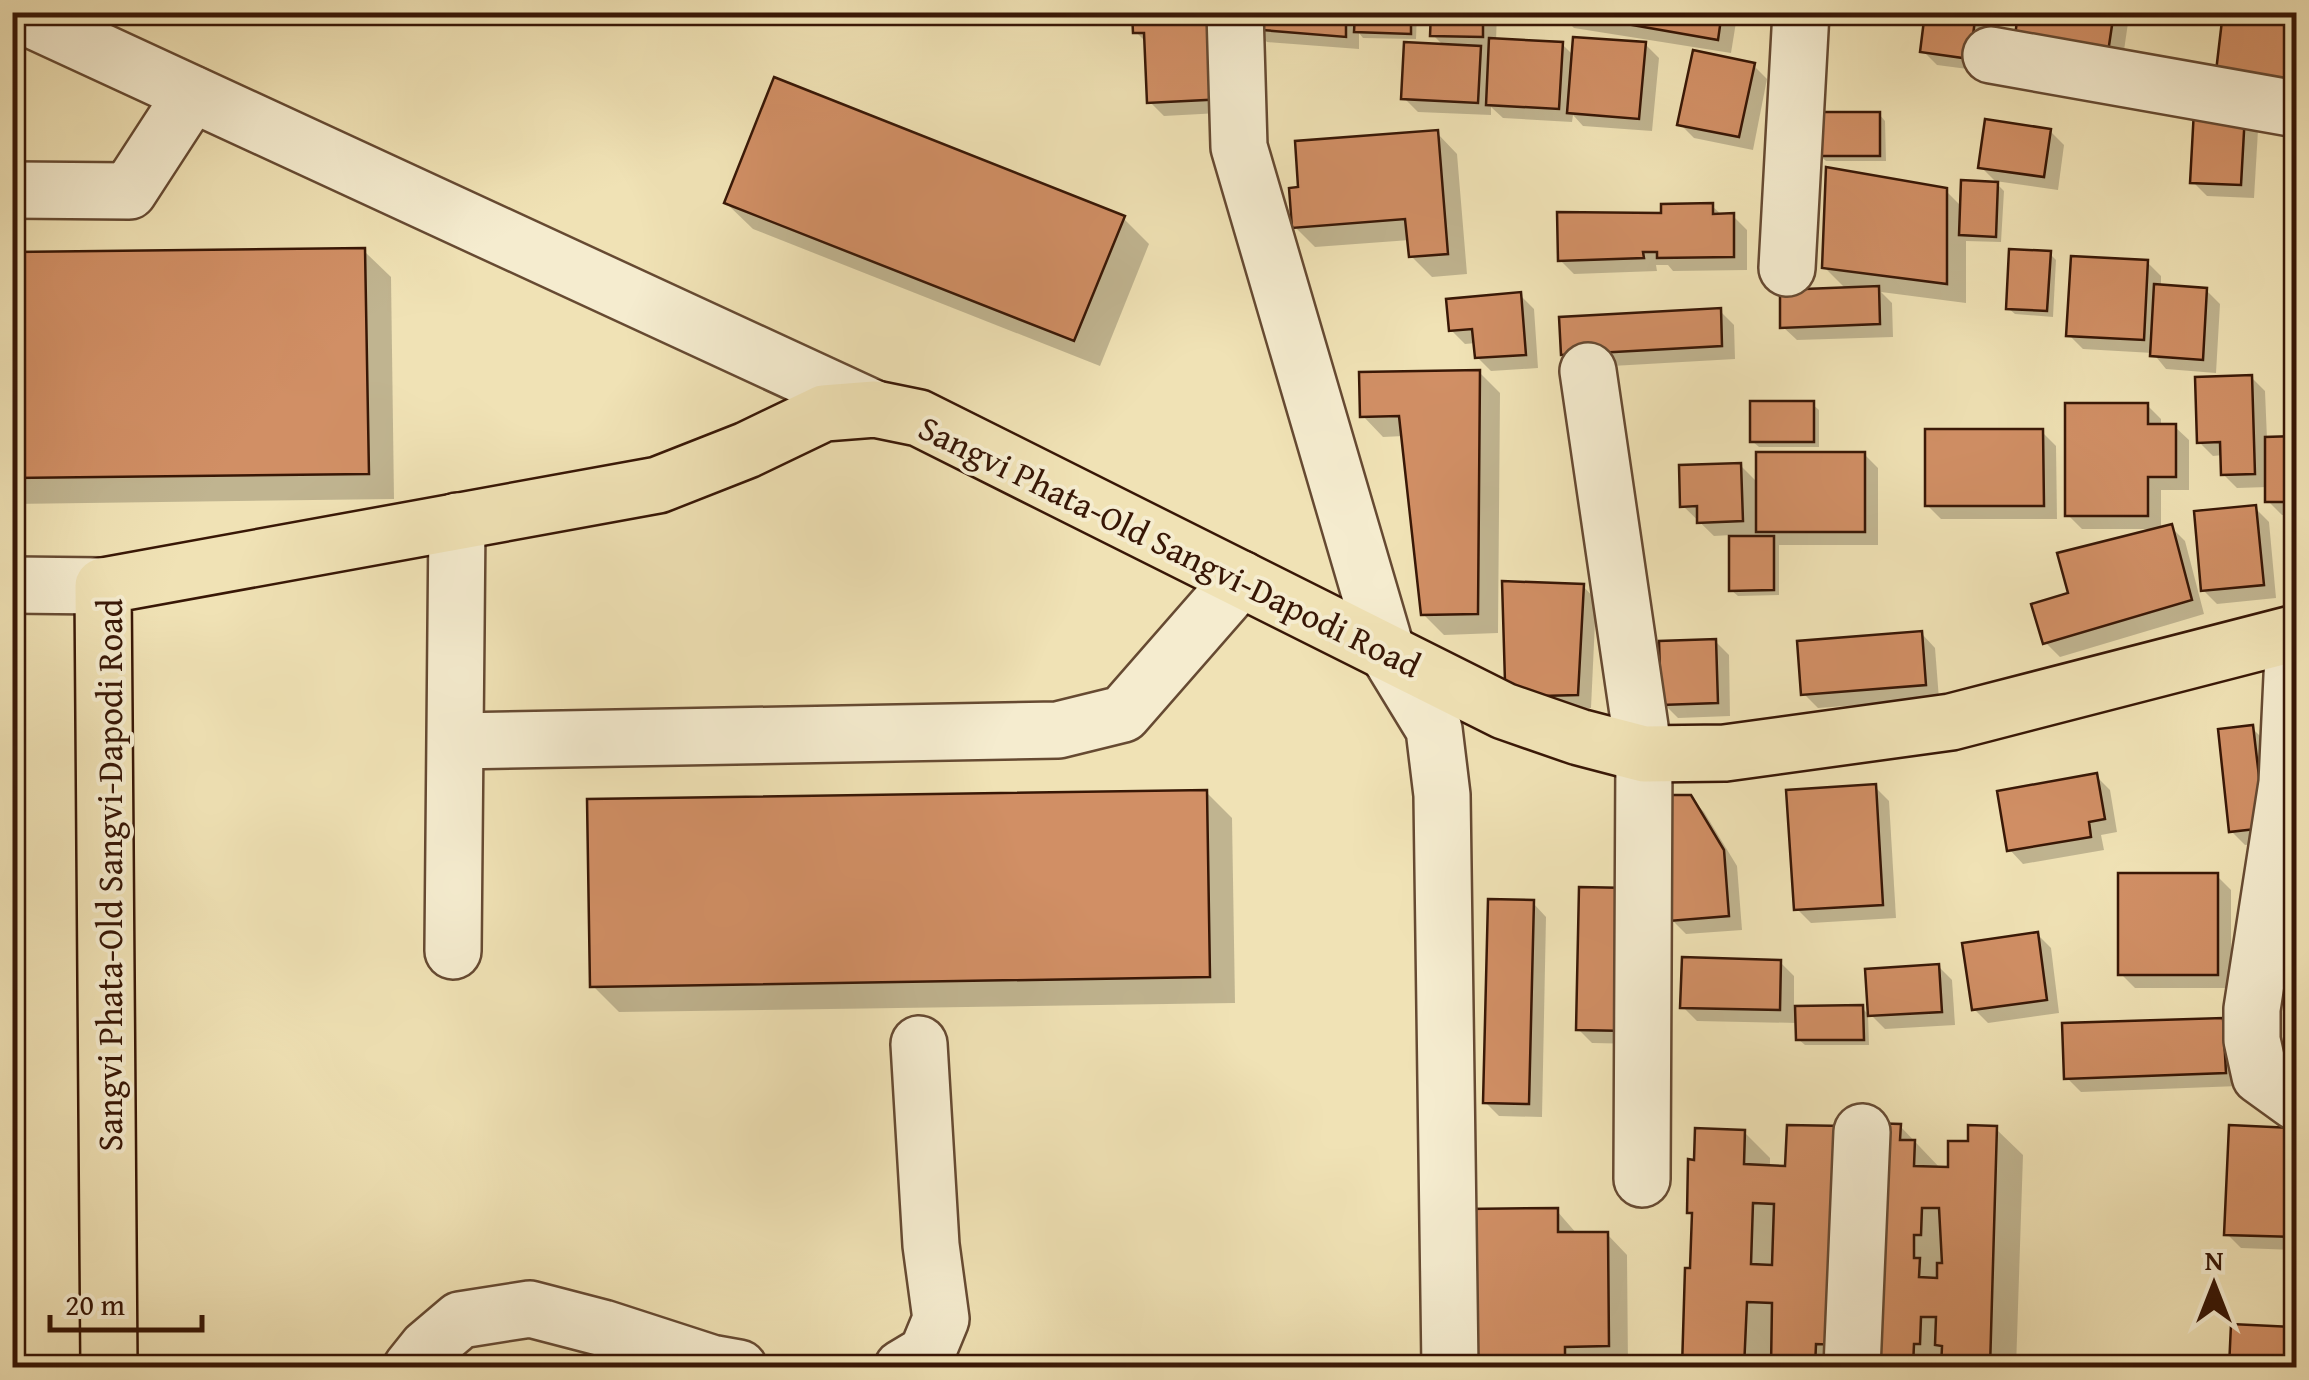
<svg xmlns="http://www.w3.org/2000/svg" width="2309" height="1380" viewBox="0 0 2309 1380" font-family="'Gentium Book Plus',serif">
	<rect width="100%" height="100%" fill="#f0e2b5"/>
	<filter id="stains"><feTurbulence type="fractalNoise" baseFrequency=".002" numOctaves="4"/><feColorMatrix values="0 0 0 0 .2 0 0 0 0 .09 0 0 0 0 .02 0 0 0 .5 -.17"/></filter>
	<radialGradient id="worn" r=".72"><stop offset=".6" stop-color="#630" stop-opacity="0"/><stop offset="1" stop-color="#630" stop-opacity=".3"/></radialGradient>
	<g fill="#0003">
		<polygon points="1135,12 1238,112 1164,116 1150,102 1147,43 1136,32"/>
		<polygon points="1253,12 1417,12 1416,39 1363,38 1359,33 1359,49 1267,42 1253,28"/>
		<polygon points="1433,12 1497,12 1496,41 1562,44 1574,56 1645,44 1659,58 1652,131 1583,126 1573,115 1572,122 1503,118 1491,107 1491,115 1418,112 1404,98 1444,46 1433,35"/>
		<polygon points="1734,12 1737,16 1731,53 1574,28 1560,14"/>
		<polygon points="1928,12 1991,12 1983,71 1937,65 1923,51"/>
		<polygon points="2021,12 2126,12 2129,16 2121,71"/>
		<polygon points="1753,65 1767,79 1753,150 1694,138 1680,124"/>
		<polygon points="2197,113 2258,130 2254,198 2207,196 2193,182"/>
		<polygon points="1879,114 1885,121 1886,161 1826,161 1819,155"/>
		<polygon points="2050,131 2064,145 2058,190 1995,181 1981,167"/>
		<polygon points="1437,133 1457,154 1467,274 1432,277 1411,256 1410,240 1315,247 1295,227"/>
		<polygon points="1997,184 2004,191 2001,242 1966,241 1966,303 1881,292 1892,303 1893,337 1797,340 1783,327 1847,290 1824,267 1945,190 1962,207"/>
		<polygon points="726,203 1123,218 1149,244 1100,366 753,229"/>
		<polygon points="1712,206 1723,216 1733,216 1747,230 1747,270 1673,271 1668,265 1656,265 1657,271 1574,274 1560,260 1560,214 1649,215"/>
		<polygon points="364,251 391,277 394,499 12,504 12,255"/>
		<polygon points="2050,254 2056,260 2053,317 2015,314 2008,308"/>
		<polygon points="2147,262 2161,276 2161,287 2206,290 2220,304 2216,373 2166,369 2153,353 2083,349 2069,335"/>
		<polygon points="1520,295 1534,309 1538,368 1491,371 1477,357 1476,343 1465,344 1451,330"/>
		<polygon points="1720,311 1734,325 1735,359 1577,368 1563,354"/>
		<polygon points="1479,372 1500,393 1498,633 1444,635 1423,614 1404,436 1383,437 1363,416"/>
		<polygon points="2251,377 2265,391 2267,439 2296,439 2296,527 2295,515 2282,515 2268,501 2268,487 2237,488 2223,474 2223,455 2213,456 2199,442"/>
		<polygon points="1812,404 1819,410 1819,447 1759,447 1752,441"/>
		<polygon points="2147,405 2161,419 2161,427 2175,427 2189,440 2189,490 2161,490 2161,529 2171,527 2185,541 2204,614 2060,657 2046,643 2071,595 2153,529 2082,529 2068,515"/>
		<polygon points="2042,432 2056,446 2057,519 1941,519 1927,505"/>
		<polygon points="1864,454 1878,468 1878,545 1779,545 1779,595 1738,596 1731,590 1731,535 1714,536 1683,506 1740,465 1759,484"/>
		<polygon points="2255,508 2269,522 2276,598 2217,604 2203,590"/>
		<polygon points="1583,586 1596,600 1591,708 1557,709 1521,695"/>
		<polygon points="1922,634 1935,648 1939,699 1818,708 1804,694"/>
		<polygon points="1715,641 1729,655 1730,716 1678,718 1664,704"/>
		<polygon points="2252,728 2266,742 2278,841 2245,845 2231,831"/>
		<polygon points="2096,776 2110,790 2117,832 2101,835 2104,850 2023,864 2010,850"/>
		<polygon points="1875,787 1889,801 1896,918 1811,923 1797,909"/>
		<polygon points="1206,792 1232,818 1235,1003 619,1012 593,986"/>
		<polygon points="1690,797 1704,812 1737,866 1742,930 1686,934 1672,920"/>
		<polygon points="2217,876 2231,890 2231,988 2135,988 2121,974"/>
		<polygon points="1581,889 1641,1044 1592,1043 1578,1029"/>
		<polygon points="1533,903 1546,917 1542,1117 1499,1116 1485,1102"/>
		<polygon points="2037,934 2051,948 2059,1013 1988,1023 1974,1009"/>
		<polygon points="1780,962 1794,976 1794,1009 1862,1008 1868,1014 1869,1045 1805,1045 1798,1039 1798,1023 1697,1021 1683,1007"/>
		<polygon points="1938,966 1952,980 1955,1025 1885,1029 1871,1015"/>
		<polygon points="2222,1020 2236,1034 2239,1086 2081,1092 2067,1078"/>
		<polygon points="1900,1126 1941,1169 1951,1169 1970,1144 1996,1129 2023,1155 2016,1368 1685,1368 1694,1217 1689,1212 1744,1132 1770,1158 1770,1168 1788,1169"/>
		<polygon points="2296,1130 2296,1250 2241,1248 2227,1234"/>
		<polygon points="1557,1211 1577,1234 1607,1234 1627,1255 1628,1366 1467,1368"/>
	</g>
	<g fill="#d18f65" stroke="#381706" stroke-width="2.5" fill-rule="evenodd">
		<polygon points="1132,12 1221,12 1225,99 1147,103 1144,33 1133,33"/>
		<polygon points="1251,12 1346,12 1346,37 1250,29"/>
		<polygon points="1355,12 1411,12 1411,34 1354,32"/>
		<polygon points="1431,12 1483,12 1483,37 1430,36"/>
		<polygon points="1558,12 1722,12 1718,40"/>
		<polygon points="1925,12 1976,12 1970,59 1920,52"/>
		<polygon points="2018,12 2114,12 2107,59 2014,45"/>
		<polygon points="2223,12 2296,12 2296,91 2215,80"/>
		<polygon points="1573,37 1646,42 1639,119 1567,113"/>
		<polygon points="1489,38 1563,42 1559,109 1486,105"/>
		<polygon points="1404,42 1481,46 1478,103 1401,99"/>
		<polygon points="1693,50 1755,63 1739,137 1677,125"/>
		<polygon points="774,77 1125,216 1074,341 724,203"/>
		<polygon points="2194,110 2245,114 2241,185 2190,183"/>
		<rect x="1817" y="112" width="63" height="44"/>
		<polygon points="1985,119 2051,129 2044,177 1978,168"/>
		<polygon points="1438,130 1448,254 1409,257 1405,219 1292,228 1289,188 1298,187 1295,141"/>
		<polygon points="1826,167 1947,188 1947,284 1822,268"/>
		<polygon points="1961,180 1998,182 1996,237 1959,235"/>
		<polygon points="1713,203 1713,214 1734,213 1734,257 1657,258 1657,252 1643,252 1644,258 1558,261 1557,212 1661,213 1661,204"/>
		<polygon points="365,248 369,474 12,478 12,252"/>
		<polygon points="2009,249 2051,251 2047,311 2006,309"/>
		<polygon points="2071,256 2148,260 2144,340 2066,336"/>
		<polygon points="2154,284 2207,288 2203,360 2150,356"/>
		<polygon points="1879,286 1880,324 1780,328 1780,290"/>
		<polygon points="1521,292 1526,355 1475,358 1472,329 1449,331 1446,299"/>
		<polygon points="1721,308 1722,346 1561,355 1559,317"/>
		<polygon points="1480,370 1478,614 1421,615 1399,416 1360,417 1359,372"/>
		<polygon points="2252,375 2255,474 2221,475 2220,442 2197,443 2195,377"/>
		<rect x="1750" y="401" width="64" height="41"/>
		<polygon points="2065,403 2148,403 2148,424 2176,424 2176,477 2148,477 2148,516 2065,516"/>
		<polygon points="1925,429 2043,429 2044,506 1925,506"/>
		<polygon points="2296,436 2296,526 2293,526 2292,502 2265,502 2265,437"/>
		<rect x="1756" y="452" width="109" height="80"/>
		<polygon points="1741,463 1743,521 1697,523 1697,506 1680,507 1679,465"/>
		<polygon points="2256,505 2264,585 2201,591 2194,511"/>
		<polygon points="2172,524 2192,600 2043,644 2031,604 2068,593 2057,553"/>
		<polygon points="1729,536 1774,536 1774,590 1729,591"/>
		<polygon points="1502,581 1584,584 1578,695 1541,696 1505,682"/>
		<polygon points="1922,631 1926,685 1801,695 1797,641"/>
		<polygon points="1716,639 1718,703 1661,705 1659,641"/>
		<polygon points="2253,725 2265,828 2229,832 2218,729"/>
		<polygon points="2097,773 2105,819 2089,822 2091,837 2007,851 1997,791"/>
		<polygon points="1876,784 1883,905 1794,910 1786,790"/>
		<polygon points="1207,790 1210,977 590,987 587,799"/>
		<polygon points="1661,795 1691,795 1724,850 1729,916 1669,921"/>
		<rect x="2118" y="873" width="100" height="102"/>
		<polygon points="1579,887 1631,888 1628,1031 1576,1030"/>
		<polygon points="1488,899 1534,900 1529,1104 1483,1103"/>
		<polygon points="2038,932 2047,1000 1972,1010 1962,943"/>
		<polygon points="1682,957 1781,960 1780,1010 1680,1008"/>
		<polygon points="1939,964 1942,1012 1868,1016 1865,969"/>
		<polygon points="1863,1005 1864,1040 1796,1040 1795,1006"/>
		<polygon points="2223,1018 2226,1073 2064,1079 2062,1023"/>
		<path d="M1868 1123 1901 1124 1900 1140H1915L1914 1166 1948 1167V1141H1968V1125L1997 1126 1990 1368H1941L1942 1346 1935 1345 1936 1317H1921L1920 1344H1914L1913 1367 1919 1368H1861ZM1922 1208H1939L1942 1263H1937V1278L1919 1277 1920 1258H1914V1235H1921Z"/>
		<path d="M1787 1125 1845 1126 1839 1345 1816 1344 1815 1368H1771L1772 1303 1747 1302 1744 1368H1682L1685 1268H1690L1692 1213H1687L1688 1159 1694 1160 1695 1128 1745 1130 1744 1164 1785 1166ZM1753 1203 1774 1204 1772 1265 1751 1264Z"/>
		<polygon points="2229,1125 2296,1128 2293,1237 2224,1235"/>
		<polygon points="1558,1208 1558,1232 1608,1232 1609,1346 1565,1347 1565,1368 1465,1368 1463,1209"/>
		<polygon points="2231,1324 2296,1327 2296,1368 2229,1368"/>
	</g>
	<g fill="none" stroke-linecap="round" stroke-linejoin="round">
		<g stroke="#664a32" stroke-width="60">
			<g id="minor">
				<polyline points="15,12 875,409"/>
				<polyline points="1235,12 1239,147 1387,652 1434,729 1442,795 1450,1368"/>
				<polyline points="1991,55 2296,109"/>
				<polyline points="12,190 129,191 192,94"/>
				<polyline points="1787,268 1801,12"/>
				<polyline points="1588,371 1644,754 1642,1179"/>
				<polyline points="12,585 103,586"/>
				<polyline points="2294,634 2287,783 2252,1009 2252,1040 2260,1076 2296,1102"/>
				<polyline points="456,741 1058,730 1123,714 1241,579"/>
				<polyline points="453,951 457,521"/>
				<polyline points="411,1368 427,1348 460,1320 530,1309 603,1328 711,1363 739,1368"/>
				<polyline points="902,1368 927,1353 941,1319 931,1245 919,1044"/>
				<polyline points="1852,1368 1862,1132"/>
			</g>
		</g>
		<g stroke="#381706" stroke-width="60">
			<polyline id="major" points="109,1368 103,586 658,485 747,450 824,413 875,409 919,418 1504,711 1579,737 1644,754 1725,753 1951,722 2296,633"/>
		</g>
		<use href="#minor" stroke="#f5eccf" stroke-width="55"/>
		<use href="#major" stroke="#f0e2b5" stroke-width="55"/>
	</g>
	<g text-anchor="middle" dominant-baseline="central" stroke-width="8" stroke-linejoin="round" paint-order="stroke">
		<g font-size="35" fill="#381706" stroke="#f5eccf">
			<text transform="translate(1170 546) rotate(26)">Sangvi Phata-Old Sangvi-Dapodi Road</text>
			<text transform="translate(109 875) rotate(-90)">Sangvi Phata-Old Sangvi-Dapodi Road</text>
		</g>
	</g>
	<rect width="2309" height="1380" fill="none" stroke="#f0e2b5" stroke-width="50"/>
	<rect x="15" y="15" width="2279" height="1350" fill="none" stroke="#381706" stroke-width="5"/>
	<rect x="25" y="25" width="2259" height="1330" fill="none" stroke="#381706" stroke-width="2.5"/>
	<g transform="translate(2214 1285)" stroke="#f5eccf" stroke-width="8" paint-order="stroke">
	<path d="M0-8L18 38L0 25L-18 38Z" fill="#381706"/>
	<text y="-15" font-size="28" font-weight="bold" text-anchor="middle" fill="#381706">N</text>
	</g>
	<path d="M50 1315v15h152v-15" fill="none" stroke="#381706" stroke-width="5"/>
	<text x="65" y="1315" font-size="30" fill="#381706" stroke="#f5eccf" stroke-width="8" paint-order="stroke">20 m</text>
	<rect width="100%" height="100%" filter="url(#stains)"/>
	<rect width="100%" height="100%" fill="url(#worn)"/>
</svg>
